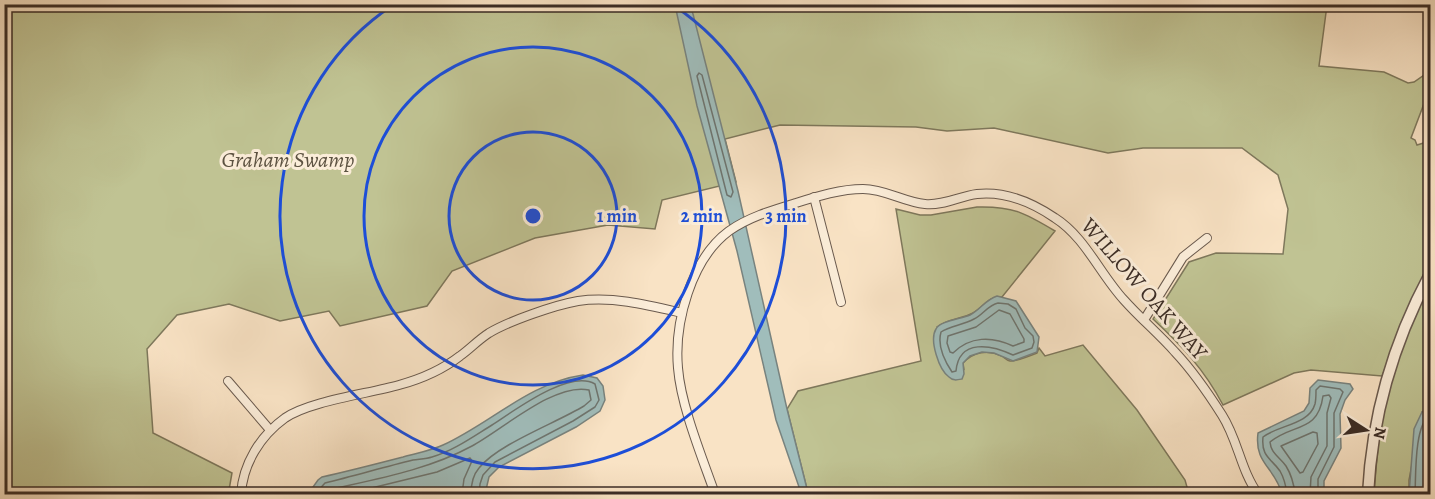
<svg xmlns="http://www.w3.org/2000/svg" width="1435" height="499" viewBox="0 0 1435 499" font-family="Alegreya,serif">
	<rect width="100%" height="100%" fill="#f9e3c5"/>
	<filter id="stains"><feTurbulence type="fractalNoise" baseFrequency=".00333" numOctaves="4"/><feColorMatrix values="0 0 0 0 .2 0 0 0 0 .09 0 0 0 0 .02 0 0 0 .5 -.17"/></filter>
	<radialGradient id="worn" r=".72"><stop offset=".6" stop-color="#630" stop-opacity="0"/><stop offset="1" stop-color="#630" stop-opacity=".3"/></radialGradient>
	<g fill="#c0c393" stroke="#7e785c" stroke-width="1.5">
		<path d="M4 5H1327L1319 66 1384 72 1408 83 1414 82 1430 71V103L1425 101 1411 138 1415 140 1417 145 1430 141V266L1408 309 1382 376 1311 370 1294 373 1223 405C1204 369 1182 346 1153 319L1189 262 1216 253 1283 254 1288 209 1278 175 1242 148H1143L1108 153 994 128 947 131 916 127 780 125 725 139 736 182 662 200 655 229 608 225 535 238 452 271 427 306 340 326 329 311 280 321 229 304 177 315 147 349 153 433 232 473 229 490 182 494H5Z"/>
		<path d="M977 207C1013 206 1025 213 1055 231L1002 297C988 296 984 307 973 313 962 319 947 319 937 327L964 370 963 363C973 352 988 349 1002 356 1005 358 1006 360 1010 361 1014 362 1032 355 1037 353L1039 348 1045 356 1083 345 1137 410 1185 480 1189 494H810L807 489 787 409 798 391 921 361 896 209 920 215H931Z"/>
		<path d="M1430 283V405L1429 408 1422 412 1409 480V494H1374C1377 452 1381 409 1393 367 1401 338 1416 309 1430 283Z"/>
	</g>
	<g fill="#a0bdbb" stroke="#78837f" stroke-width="1.5">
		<polygon points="675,5 690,5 693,14 738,191 787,409 807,489 810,494 803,494 799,487 776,420 737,251 697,106"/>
		<path d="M997 296 1016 301 1039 337 1037 352 1013 361 994 353 982 352 970 356 963 363 964 374 962 379C957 380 953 381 949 377 939 370 929 340 936 329 940 321 961 319 970 315 980 310 985 300 997 296Z"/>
		<path d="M583 375 597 378 603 386 605 400 600 411 576 427 499 467 489 477 485 494H308L318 480 322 477C349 471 376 464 403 457 417 453 430 451 443 445 491 423 529 383 583 375Z"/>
		<path d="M1318 380 1350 384 1353 389 1345 400 1340 414 1341 448 1324 481V494H1282C1275 467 1254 464 1258 433L1304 411 1309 403 1310 388Z"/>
		<polygon points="1430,408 1430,494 1409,494 1414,429 1422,412"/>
	</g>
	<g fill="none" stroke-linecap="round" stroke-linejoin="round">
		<g stroke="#6e7570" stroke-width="1.5">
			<polygon points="699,73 702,75 733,192 731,197 727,195 697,76"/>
			<path d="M998 303 1008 304 1016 309 1025 328 1033 336 1034 342 1032 348 1013 355C992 345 959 338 956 371L952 372C944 360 937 346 941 332 950 326 963 325 974 319 983 315 988 305 998 303Z"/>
			<path d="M999 310 1010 314 1024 339V342L1013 346C992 336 970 336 953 353L950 352 947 343 948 336 976 327Z"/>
			<polygon points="1313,432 1317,433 1318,444 1303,472 1300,473 1281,446"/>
			<path d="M315 494 325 483C354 476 384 467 413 460 419 459 426 459 432 457 453 451 474 436 492 425 514 411 569 369 595 384L599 400 595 407 573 421 495 462 483 475 480 484 479 494"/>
			<path d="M324 494 328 490C376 479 428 470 472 446 502 430 555 382 589 390L591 400 584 406C556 423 498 444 479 468 473 475 471 485 471 494"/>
			<polyline points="347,494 437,472 470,458 472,461 464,479 462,494"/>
			<path d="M1287 494C1286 486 1284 478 1280 471 1271 458 1261 457 1263 437 1278 425 1309 425 1315 404 1316 400 1316 394 1316 390L1320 386 1340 389 1343 392 1334 413V447L1318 479V494"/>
			<path d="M1295 494C1294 485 1291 474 1286 466 1280 457 1271 454 1270 442 1293 423 1318 433 1323 396L1329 395 1331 398 1327 413V446L1311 477 1310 494"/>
			<path d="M1415 494C1416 476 1414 425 1430 415"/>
			<polyline points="1423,494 1427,433 1430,426"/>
		</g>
		<g stroke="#6a5a4e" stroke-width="10">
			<g id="minor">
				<polyline points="814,197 841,302"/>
				<polyline points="1144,320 1183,257 1207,238"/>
				<polyline points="228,381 270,430"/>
				<path d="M241 494C243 464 260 436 285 418 310 401 367 394 399 385 421 379 442 370 460 356 470 349 478 340 489 333 509 321 555 305 578 301 613 296 648 305 682 313"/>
				<path d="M715 494C702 457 681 406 678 368 674 323 691 259 729 231 749 217 773 210 796 203 818 196 841 189 863 189 885 189 904 202 925 204 943 206 960 196 977 194 1005 191 1033 203 1055 218 1085 237 1100 274 1124 300 1140 318 1159 334 1175 352 1193 371 1208 393 1222 415 1238 440 1241 471 1258 494"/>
			</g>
		</g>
		<g stroke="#6a5a4e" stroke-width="13">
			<path id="tertiary" d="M1368 494C1372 416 1393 343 1430 274"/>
		</g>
		<use href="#minor" stroke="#fbedd9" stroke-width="8"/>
		<use href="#tertiary" stroke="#fbedd9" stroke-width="10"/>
	</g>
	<g fill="none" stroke="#1d4ed8" stroke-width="3">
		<circle cx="533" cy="216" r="84"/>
		<circle cx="533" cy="216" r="169"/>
		<path d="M673 5A253 253 0 1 1 393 5"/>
	</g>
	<g text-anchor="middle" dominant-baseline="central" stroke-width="6" stroke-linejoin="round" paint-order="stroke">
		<g font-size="22" font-style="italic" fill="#5c5241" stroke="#fbedd9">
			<text x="288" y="160">Graham Swamp</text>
		</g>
		<g font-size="22" fill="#3b2d26" stroke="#fbedd9">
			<text transform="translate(1144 289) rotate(49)">WILLOW OAK WAY</text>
		</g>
	</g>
	<circle cx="533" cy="216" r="9" fill="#1d4ed8" stroke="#fbedd9" stroke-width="3"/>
	<g font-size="18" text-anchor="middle" font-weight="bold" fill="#1d4ed8" stroke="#fbedd9" stroke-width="6" stroke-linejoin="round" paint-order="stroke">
		<text x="617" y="222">1 min</text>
		<text x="702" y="222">2 min</text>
		<text x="786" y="222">3 min</text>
	</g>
	<rect width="1435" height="499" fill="none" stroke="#f9e3c5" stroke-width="24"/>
	<rect x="6" y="6" width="1423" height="487" fill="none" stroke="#3b2d26" stroke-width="3"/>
	<rect x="12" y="12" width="1411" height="475" fill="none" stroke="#3b2d26" stroke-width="1.5"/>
	<g transform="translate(1366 430) rotate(102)" stroke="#fbedd9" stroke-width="4.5" paint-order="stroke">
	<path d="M0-4.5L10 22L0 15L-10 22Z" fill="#3b2d26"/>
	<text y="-9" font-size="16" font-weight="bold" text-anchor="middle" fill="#3b2d26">N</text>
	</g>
	<rect width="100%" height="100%" filter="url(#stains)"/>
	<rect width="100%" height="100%" fill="url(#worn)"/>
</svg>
